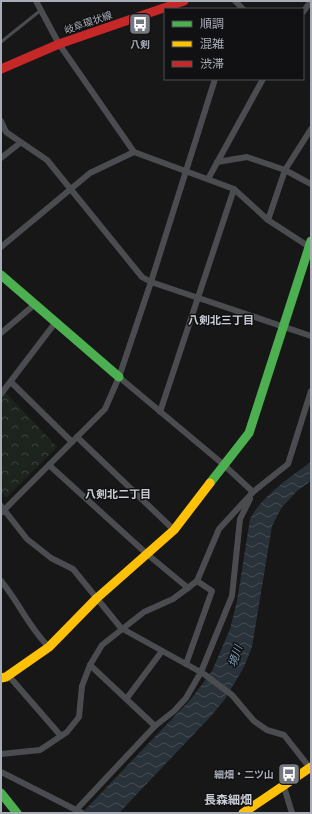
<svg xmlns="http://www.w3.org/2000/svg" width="312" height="814" viewBox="0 0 312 814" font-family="'Public Sans','Noto Sans JP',sans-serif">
	<defs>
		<pattern id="forest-crowns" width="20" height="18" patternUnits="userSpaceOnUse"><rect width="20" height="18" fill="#1d241e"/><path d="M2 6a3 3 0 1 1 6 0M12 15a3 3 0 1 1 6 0" fill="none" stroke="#3b413d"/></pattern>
		<pattern id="water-waves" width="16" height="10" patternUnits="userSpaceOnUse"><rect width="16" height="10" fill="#2a3239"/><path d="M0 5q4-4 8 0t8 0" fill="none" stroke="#464d54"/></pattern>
	</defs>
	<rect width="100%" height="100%" fill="#171717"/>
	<polygon fill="url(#forest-crowns)" points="6,393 57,447 6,498 1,492 1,397"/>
	<path fill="url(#water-waves)" d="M311 462V481L297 491 282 507 272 526 252 647 244 667 225 699 212 715 119 813H82L191 699 212 671 230 629 237 601 250 519C261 497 291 476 311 462Z"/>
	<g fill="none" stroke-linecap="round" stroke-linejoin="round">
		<polyline stroke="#4b4c50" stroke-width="3" points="1,42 41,10"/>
		<g stroke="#4b4c50" stroke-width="6">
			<polyline points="36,1 59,44 134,152 234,189 268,220 311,248"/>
			<polyline points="235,1 243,9"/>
			<polyline points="303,12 311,1"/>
			<polyline points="1,121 6,132 47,160 142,277 151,282 311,336"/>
			<polyline points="1,158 20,143"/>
			<polyline points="217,162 247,157 285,170 311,184"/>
			<polyline points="208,179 263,79"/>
			<polyline points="268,220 285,170 311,129"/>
			<polyline points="1,247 90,173 134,152"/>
			<polyline points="1,333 34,305"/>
			<polyline points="119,377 224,465 253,492"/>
			<polyline points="11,382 72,442"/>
			<polyline points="1,394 55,323"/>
			<polyline points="160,412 234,189"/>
			<polyline points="77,437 174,530"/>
			<polyline points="49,465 147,554 188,588"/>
			<polyline points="1,506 27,539 51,558 73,569 121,628 204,674 232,695 254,721 267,730 284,735 310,768"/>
			<polyline points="1,513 105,409 119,377 151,282 215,79"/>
			<path d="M1 581C19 602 29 628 49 647"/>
			<polyline points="186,664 212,591 197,581"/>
			<polyline points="90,665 155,726"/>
			<polyline points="8,675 61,736"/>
			<polyline points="127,698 162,651"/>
			<polyline points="1,754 40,750 67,732 79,717 82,686 90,665 102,645 144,612 173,599 197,581 219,529 253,492 288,464 311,391"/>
			<polyline points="1,772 82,813"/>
			<polyline points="284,787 292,813"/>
			<polyline points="77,809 155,726 174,711 186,698 201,672 232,596 240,519 250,499"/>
		</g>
		<g stroke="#4caf50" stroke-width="9">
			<polyline points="1,275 119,377"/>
			<polyline points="210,483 249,433 311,241"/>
			<polyline points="1,793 17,813"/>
		</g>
		<g stroke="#ffc107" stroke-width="9">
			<polyline points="1,678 6,677 49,647 97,598 174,530 210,483"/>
			<polyline points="243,813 311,767"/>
		</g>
		<polyline stroke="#c62828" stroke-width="9" points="1,69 59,44 184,1"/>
	</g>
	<defs>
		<g id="bus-square" transform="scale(1.15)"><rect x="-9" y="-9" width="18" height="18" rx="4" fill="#757880" stroke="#111113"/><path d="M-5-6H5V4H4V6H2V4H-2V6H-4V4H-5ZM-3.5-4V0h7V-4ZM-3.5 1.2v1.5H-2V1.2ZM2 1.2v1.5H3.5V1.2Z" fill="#fff"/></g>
	</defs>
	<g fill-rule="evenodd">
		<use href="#bus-square" x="140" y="24"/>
		<use href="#bus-square" x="289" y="774"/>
	</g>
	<g text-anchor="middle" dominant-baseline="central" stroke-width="3" stroke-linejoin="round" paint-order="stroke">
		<g font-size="10" fill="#a8adb8" stroke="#111113">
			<text transform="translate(88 22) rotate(-19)">岐阜環状線</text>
		</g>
		<g font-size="10" font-weight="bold" fill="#a8adb8" stroke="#111113">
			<text x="140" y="44">八剣</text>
			<text x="274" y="774" text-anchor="end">細畑・二ツ山</text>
		</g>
		<g font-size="11" font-weight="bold" fill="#c9ccd4" stroke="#111113">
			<text x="221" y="320">八剣北三丁目</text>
			<text x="118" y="494">八剣北二丁目</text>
		</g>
		<g font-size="11" font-style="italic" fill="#7f9bb3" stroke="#111113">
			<text transform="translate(235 656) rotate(-72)">境川</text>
		</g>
		<g font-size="12" font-weight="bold" fill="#c9ccd4" stroke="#111113">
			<text x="228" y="800">長森細畑</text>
		</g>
	</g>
	<rect width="312" height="814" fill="none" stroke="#a8adb8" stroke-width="4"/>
	<rect x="164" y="8" width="140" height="72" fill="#111113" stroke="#4d4f55"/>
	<rect x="172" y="21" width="20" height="6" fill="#4caf50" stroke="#4d4f55"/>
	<text x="200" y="28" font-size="12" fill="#a8adb8">順調</text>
	<rect x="172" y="41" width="20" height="6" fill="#ffc107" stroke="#4d4f55"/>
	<text x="200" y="48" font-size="12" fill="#a8adb8">混雑</text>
	<rect x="172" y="61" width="20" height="6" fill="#c62828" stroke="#4d4f55"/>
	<text x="200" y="68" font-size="12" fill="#a8adb8">渋滞</text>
</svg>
